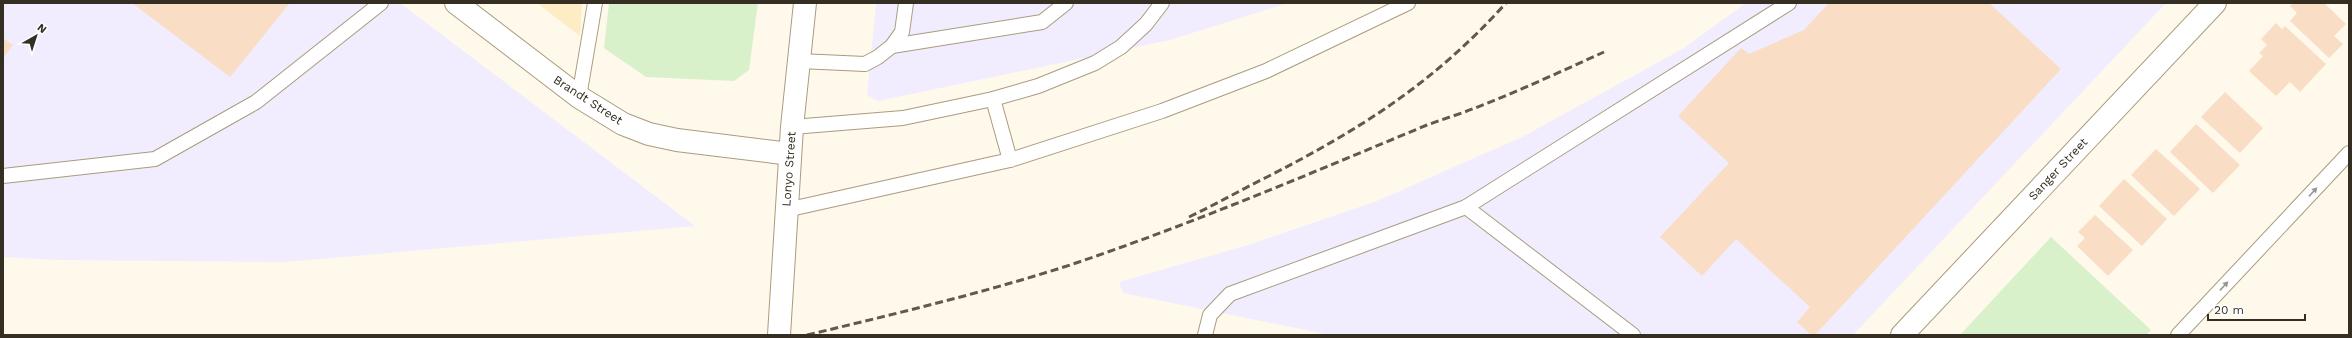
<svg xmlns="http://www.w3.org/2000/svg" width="2352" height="338" viewBox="0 0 2352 338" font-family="'Work Sans',sans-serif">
	<rect width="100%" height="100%" fill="#fff9ec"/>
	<polygon fill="#fdecc4" points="537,3 582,3 580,36"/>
	<g fill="#f1edff">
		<polygon points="3,3 400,3 695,226 286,262 55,260 3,257"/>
		<polygon points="876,3 1288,3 1170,40 878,101 867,95"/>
		<polygon points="1746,3 2166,3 1853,335 1330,335 1123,293 1119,282 1248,245 1377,201 1522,137 1684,48"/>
	</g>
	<g fill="#d9f1cb">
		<polygon points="609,3 758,3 749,70 734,81 646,77 604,48"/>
		<polygon points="2051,237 2151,330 2146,335 1960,335"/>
	</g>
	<g fill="#f9ddc5">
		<polygon points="132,3 290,3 230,77"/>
		<polygon points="1829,3 1989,3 2061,69 1815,335 1811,335 1797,322 1810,307 1736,239 1702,276 1660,237 1729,163 1678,116 1741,48 1749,54 1804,30"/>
		<polygon points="2293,3 2324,3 2346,24 2334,36 2343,44 2329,58 2290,21 2297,13 2290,6"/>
		<polygon points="2276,23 2282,29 2285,26 2326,64 2300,92 2290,82 2276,96 2249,71 2263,56 2259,53 2267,45 2261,39"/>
		<polygon points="3,38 13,45 3,58"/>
		<polygon points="2225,92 2263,128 2240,153 2201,117"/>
		<polygon points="2196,124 2240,165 2213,193 2170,152"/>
		<polygon points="2156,149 2200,189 2174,216 2131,175"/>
		<polygon points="2124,179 2167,219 2142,246 2099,206"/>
		<polygon points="2095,215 2133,250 2108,276 2077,246 2085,238 2078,232"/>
	</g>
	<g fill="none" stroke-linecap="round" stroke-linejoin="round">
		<g stroke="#a99c7d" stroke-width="16">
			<g id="lane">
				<polyline points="892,46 1042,22 1066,3"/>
				<polyline points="799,61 865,64 878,57 892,46 902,32 906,3"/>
				<polyline points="579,97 595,3"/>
				<polyline points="993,99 1010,160"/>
				<polyline points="792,127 903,118 993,99 1038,86 1095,63 1121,47 1146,24 1162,3"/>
				<polyline points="3,176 155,159 256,102 381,3"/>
				<polyline points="1466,207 1633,335"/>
				<polyline points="786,210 1010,160 1162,111 1266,71 1408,3"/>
				<polyline points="1205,335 1210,315 1230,294 1466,207 1789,3"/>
				<polyline points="2178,335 2349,153"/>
			</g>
		</g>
		<g stroke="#a99c7d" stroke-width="24">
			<g id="street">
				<polyline points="456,3 579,97 623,124 649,134 677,140 790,154"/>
				<polyline points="1902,335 2215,3"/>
			</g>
		</g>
		<g stroke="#a99c7d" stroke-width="24">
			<polyline id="secondary" points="779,335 792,127 805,3"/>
		</g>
		<use href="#lane" stroke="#fff" stroke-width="14"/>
		<use href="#street" stroke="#fff" stroke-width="22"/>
		<use href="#secondary" stroke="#fff" stroke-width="22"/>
		<g stroke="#5f5a4d" stroke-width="3" stroke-dasharray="8 4" stroke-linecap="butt">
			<path d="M1189 217C1216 204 1241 190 1267 177 1361 129 1435 82 1506 3"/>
			<path d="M807 335C895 314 983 293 1070 265 1192 224 1309 174 1427 125 1443 119 1460 114 1475 108 1519 91 1562 71 1604 52"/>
		</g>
	</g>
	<defs><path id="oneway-solid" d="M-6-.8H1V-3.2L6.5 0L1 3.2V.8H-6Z"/></defs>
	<g fill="#9a9790">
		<use href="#oneway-solid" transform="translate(2313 192) rotate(-47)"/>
		<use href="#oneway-solid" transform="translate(2224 286) rotate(-47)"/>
	</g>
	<g text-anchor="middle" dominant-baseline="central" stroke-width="3.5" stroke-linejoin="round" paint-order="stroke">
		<g font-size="12" fill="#342f22" stroke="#fff">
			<text transform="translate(588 100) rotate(33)">Brandt Street</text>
			<text transform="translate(789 169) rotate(-86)">Lonyo Street</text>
			<text transform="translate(2058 169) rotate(-47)">Sanger Street</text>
		</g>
	</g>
	<rect width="2352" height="338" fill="none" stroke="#342f22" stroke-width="8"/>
	<g transform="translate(36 36) rotate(39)" stroke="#ffffff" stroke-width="3" paint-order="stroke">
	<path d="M0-3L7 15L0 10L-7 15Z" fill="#342f22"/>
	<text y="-6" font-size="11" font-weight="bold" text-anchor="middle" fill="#342f22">N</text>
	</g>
	<path d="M2208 314v6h97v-6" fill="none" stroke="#342f22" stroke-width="2"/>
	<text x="2214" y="314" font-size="12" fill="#342f22" stroke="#ffffff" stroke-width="3" paint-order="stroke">20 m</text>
</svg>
